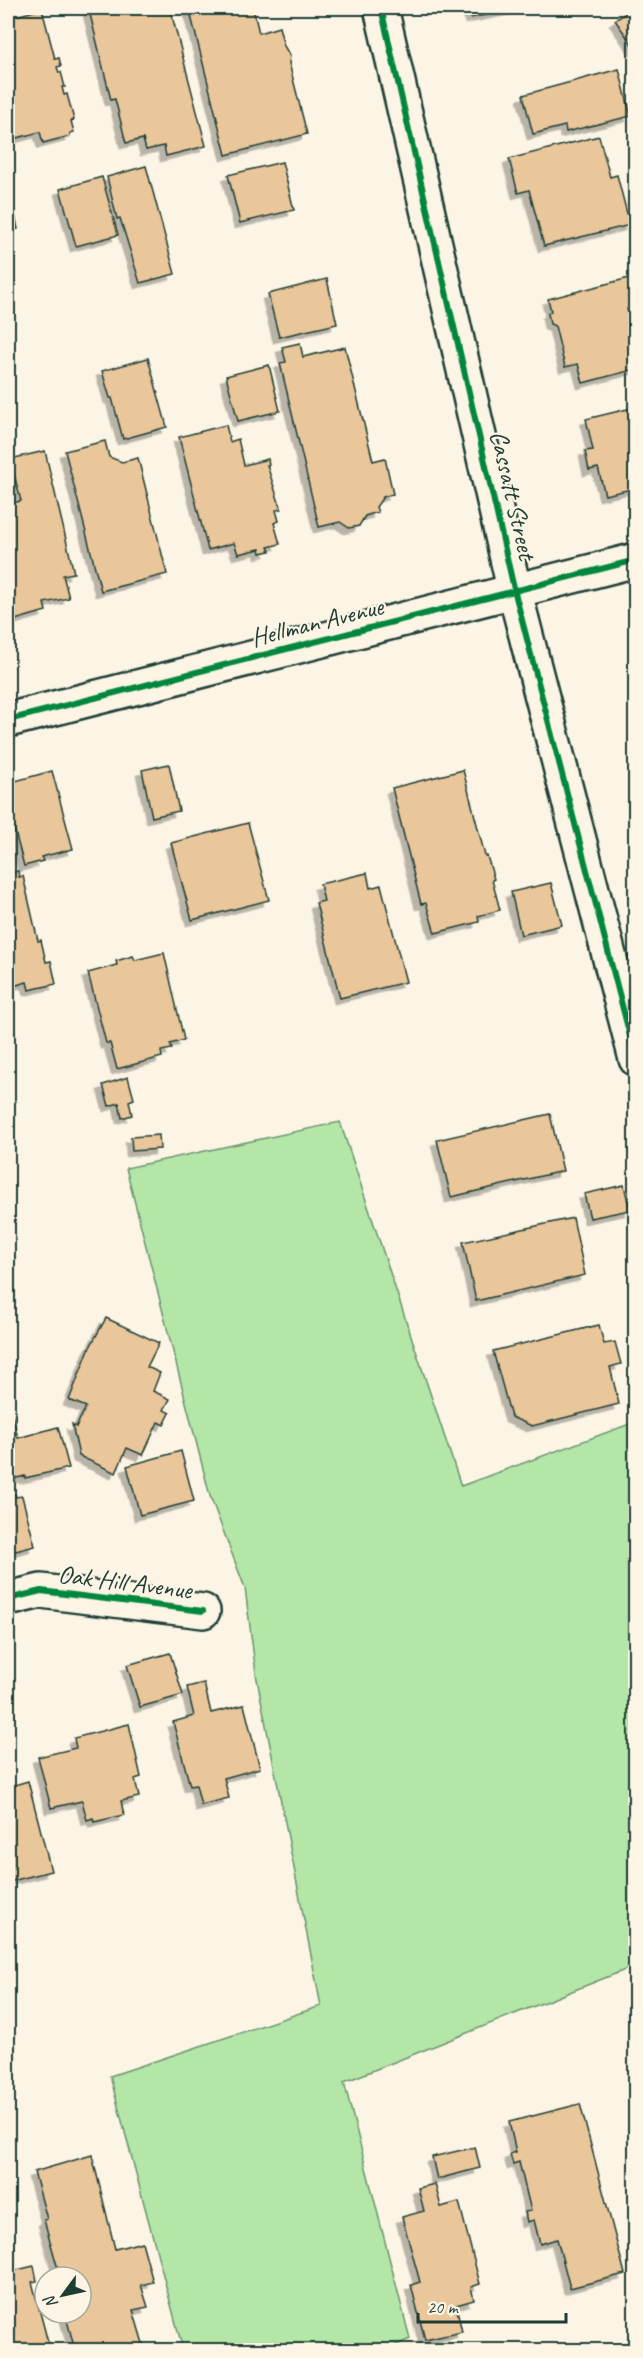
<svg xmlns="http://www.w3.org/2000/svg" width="643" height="2358" viewBox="0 0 643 2358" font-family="Caveat,sans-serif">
	<defs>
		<filter id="shadow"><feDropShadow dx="-5.5" dy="5.5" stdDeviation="0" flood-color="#0004"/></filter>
	</defs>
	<rect width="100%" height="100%" fill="#fcf5e5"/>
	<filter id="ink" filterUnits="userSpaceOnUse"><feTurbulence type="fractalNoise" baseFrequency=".0167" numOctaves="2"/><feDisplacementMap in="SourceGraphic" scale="12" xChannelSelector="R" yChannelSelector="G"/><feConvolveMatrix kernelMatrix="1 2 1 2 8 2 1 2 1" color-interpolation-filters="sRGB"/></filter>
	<g filter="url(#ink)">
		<polygon fill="#b3e6a7" stroke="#69926e" stroke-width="1.5" points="340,1122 461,1486 635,1422 635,1966 344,2082 410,2339 385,2350 183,2350 110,2076 321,2006 256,1674 245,1588 210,1496 126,1168"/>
		<g fill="#eac69b" stroke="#1f3d34" stroke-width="1.5" filter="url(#shadow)">
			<polygon points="97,8 170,8 206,146 166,156 164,146 146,150 143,139 126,143 115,99 111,100 89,10"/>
			<polygon points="189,8 228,8 229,10 253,8 259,33 279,27 284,46 290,56 289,63 307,134 226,155"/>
			<polygon points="468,8 520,8 471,18"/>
			<polygon points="634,8 636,8 636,50 615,20"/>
			<polygon points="42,9 55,59 59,58 61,66 57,67 59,73 61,72 65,87 62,87 64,95 67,94 74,120 71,121 74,132 70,133 70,136 43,143 40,132 13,139 10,126 8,127 8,18"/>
			<polygon points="619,69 631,116 566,132 565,126 533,134 523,95"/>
			<polygon points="599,136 610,177 617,175 630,225 544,246 529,190 518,193 509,159"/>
			<polygon points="282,162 294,210 240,223 228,175"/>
			<polygon points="146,166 175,274 140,283 120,218 117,219 107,177"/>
			<polygon points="102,177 118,235 76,246 60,189"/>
			<polygon points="12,200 18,229 8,232 8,201"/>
			<polygon points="633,277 636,306 627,309 628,312 636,311 636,322 631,323 636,341 636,369 583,383 578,364 565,367 555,326 550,324 548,313 551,311 548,299"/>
			<polygon points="327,279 337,324 279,337 268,294"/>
			<polygon points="300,343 303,357 345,347 373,461 385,458 393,494 383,497 376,507 378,512 365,516 359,526 349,528 340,522 319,527 280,363 286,362 282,347"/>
			<polygon points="148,358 167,427 123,439 112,398 110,398 102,371"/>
			<polygon points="269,365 280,411 238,421 226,376"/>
			<polygon points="636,407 636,488 605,495 598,468 589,470 585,451 593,450 586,419"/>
			<polygon points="226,425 230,442 238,439 244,465 268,459 269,465 267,465 281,509 276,510 279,521 274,523 280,544 268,547 270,551 261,553 260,549 238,554 234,543 208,550 179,437"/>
			<polygon points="105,441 109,457 122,462 138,458 167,574 101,591 65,451"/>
			<polygon points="45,451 74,573 63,575 69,598 44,603 46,611 15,620 13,611 8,612 8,504 21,501 10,459"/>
			<polygon points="169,764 179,811 152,817 142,770"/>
			<polygon points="463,770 485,856 487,856 494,879 492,880 500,910 478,916 479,922 435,933 426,903 421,904 392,788"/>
			<polygon points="52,771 73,849 41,857 43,861 24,866 8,805 8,783"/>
			<polygon points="248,823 269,900 192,920 171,843"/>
			<polygon points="18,871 19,877 23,876 38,941 41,940 46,962 51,961 56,984 29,990 27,982 10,987 8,977 8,873"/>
			<polygon points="367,873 370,888 381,885 406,982 340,998 316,903 324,901 320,884"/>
			<polygon points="551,883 562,925 521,935 511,892"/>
			<polygon points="164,953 184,1040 170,1044 172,1049 161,1051 162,1057 117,1069 110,1043 106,1043 88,973 117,965 116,961 133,956 135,960"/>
			<polygon points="128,1077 134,1099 129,1101 132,1115 122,1118 119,1103 109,1106 103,1085"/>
			<polygon points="550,1114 563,1171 451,1197 437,1140"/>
			<polygon points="159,1135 160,1149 132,1151 131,1137"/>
			<polygon points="624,1185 630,1210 590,1218 584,1194"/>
			<polygon points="573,1218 585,1275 476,1301 463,1242"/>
			<polygon points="106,1318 159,1343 147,1367 160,1373 153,1391 170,1399 164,1410 170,1413 164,1425 158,1422 143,1455 127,1448 116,1473 79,1456 72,1424 76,1427 86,1407 69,1400 89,1349"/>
			<polygon points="599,1325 604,1344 615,1342 621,1364 610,1367 619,1404 532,1426 511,1417 493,1351"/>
			<polygon points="8,1399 18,1438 58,1427 69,1468 25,1478 25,1476 8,1480"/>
			<polygon points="181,1451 194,1501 140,1515 127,1466"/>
			<polygon points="15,1494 16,1497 22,1496 35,1546 8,1553 8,1495"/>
			<polygon points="170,1653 183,1695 140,1707 127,1665"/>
			<polygon points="204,1683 211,1713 244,1705 260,1768 224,1778 229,1798 201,1805 196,1785 190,1786 173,1722 194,1716 187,1687"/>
			<polygon points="129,1724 141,1777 135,1779 139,1797 121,1801 124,1815 94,1822 93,1818 87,1820 82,1801 51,1808 38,1757 76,1748 74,1738"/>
			<polygon points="28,1781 51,1871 8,1882 8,1787"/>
			<polygon points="580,2104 625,2274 570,2288 557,2239 540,2244 534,2220 527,2222 525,2212 531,2211 519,2162 513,2164 510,2154 516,2152 509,2122"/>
			<polygon points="475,2147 480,2168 437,2179 432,2157"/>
			<polygon points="92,2155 115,2249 142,2242 153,2282 141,2285 148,2307 133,2310 145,2350 75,2350 65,2313 81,2313 81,2277 55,2277 60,2276 44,2220 47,2219 34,2172"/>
			<polygon points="435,2184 441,2207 459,2202 480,2284 471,2287 474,2300 456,2305 462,2332 425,2340 411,2285 420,2282 402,2217 424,2211 418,2188"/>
			<polygon points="34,2266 37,2281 32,2282 50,2350 8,2350 8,2272"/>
		</g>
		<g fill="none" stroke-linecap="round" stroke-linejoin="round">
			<g stroke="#1f3d34" stroke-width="38">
				<g id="minor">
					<polyline points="381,8 515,593 636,1059"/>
					<polyline points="8,720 636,560"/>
					<polyline points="8,1599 41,1591 203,1611"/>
				</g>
			</g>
			<use href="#minor" stroke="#fcf5e5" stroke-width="33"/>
			<g stroke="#fcf5e5" stroke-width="10">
				<g id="cycleway">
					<polyline points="381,8 515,593 636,1059"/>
					<polyline points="8,720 636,560"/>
					<polyline points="8,1599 41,1591 203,1611"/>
				</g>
			</g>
			<use href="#cycleway" stroke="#00873e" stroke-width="6"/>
		</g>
	</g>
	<g text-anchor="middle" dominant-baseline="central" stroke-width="4.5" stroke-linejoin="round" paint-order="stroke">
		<g font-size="26" fill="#1f3d34" stroke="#fcf5e5">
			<text transform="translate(513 495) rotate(77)">Cassatt Street</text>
			<text transform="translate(317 622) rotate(-14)">Hellman Avenue</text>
			<text transform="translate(125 1582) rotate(7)">Oak Hill Avenue</text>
		</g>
	</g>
	<rect width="643" height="2358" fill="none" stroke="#fcf5e5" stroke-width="30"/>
	<rect x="15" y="15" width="613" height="2328" fill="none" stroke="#1f3d34" stroke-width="2" filter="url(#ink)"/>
	<g transform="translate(63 2295) rotate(237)"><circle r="28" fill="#fcf5e5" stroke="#a4ab9e" stroke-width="1.5"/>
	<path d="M0-4.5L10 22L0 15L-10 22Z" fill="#1f3d34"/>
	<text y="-9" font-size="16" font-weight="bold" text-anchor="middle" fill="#1f3d34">N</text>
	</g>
	<path d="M418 2313v9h148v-9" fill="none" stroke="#1f3d34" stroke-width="3"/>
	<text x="427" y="2313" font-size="18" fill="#1f3d34" stroke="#fcf5e5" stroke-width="4.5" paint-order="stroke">20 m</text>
</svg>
